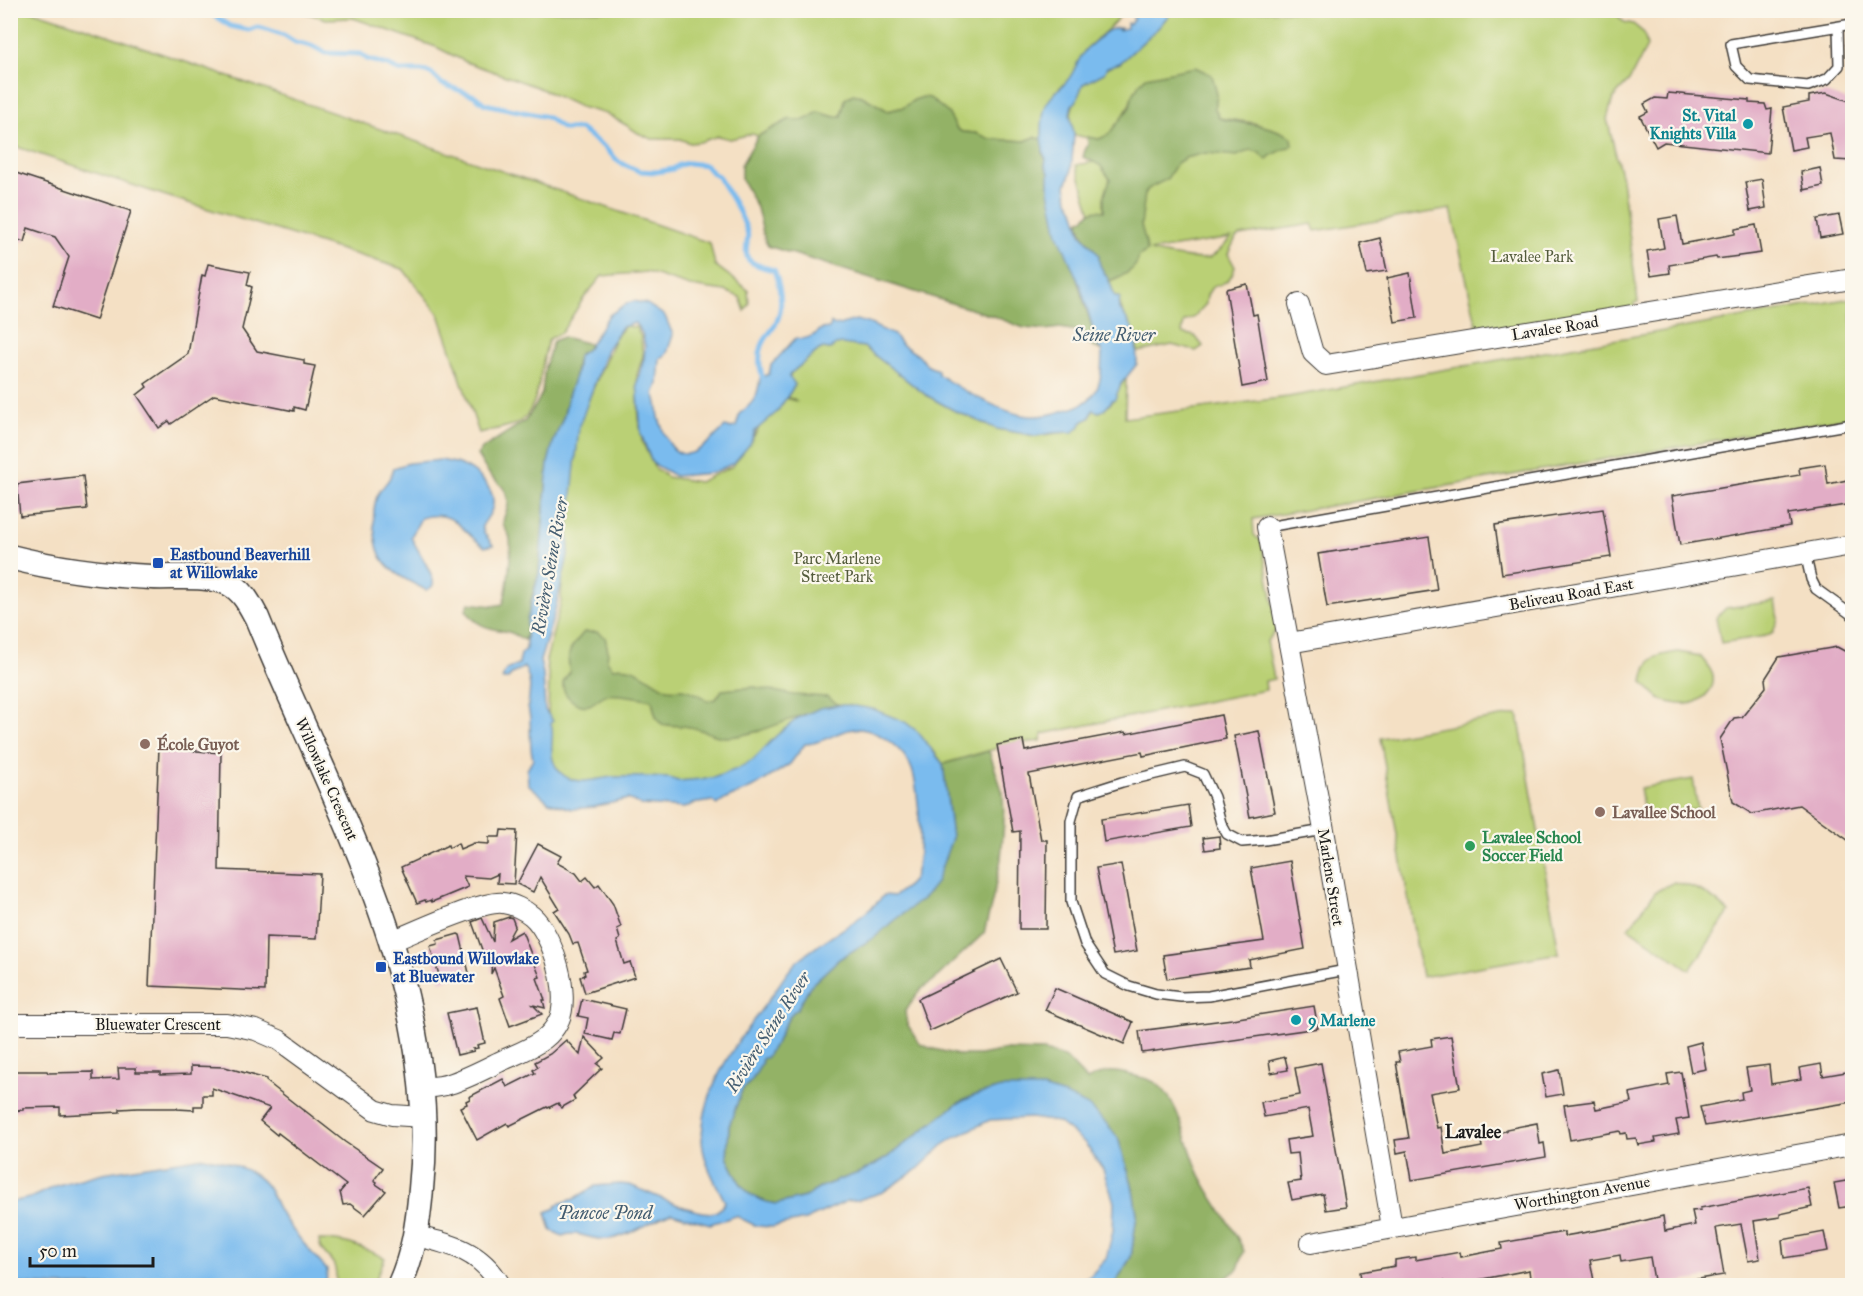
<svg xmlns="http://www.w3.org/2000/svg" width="1863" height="1296" viewBox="0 0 1863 1296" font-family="'IM FELL Great Primer',serif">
<rect width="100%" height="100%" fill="#fbf7ec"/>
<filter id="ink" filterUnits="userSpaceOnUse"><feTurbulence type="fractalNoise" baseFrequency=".0167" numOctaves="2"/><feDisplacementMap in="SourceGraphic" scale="12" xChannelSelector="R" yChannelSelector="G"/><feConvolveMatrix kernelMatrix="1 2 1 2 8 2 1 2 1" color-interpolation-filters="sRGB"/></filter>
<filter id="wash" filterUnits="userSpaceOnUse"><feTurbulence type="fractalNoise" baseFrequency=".008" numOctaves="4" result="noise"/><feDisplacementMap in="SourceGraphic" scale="24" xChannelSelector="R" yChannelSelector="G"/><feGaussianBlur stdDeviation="1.35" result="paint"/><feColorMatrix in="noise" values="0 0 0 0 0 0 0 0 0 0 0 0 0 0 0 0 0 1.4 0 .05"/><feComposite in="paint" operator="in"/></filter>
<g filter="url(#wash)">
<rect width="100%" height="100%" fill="#f4e0c4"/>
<!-- green -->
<g fill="#bad074" stroke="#6b7648" stroke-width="1.5" fill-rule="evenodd">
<path d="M11,10L33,11L93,30L710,243L715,265L748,290L749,304L745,311L740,297L725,291L690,286L647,272L602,276L583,299L562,332L549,339C539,362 542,412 516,424C505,428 491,430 479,433L439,314L403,269L163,195L11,145Z"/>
<path d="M299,11H1125L1108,29L1086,49L1069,80L1058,89L1048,102L1043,125V140L1035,137L1025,141L1009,140L990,139L975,133L962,132L957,129L948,113L914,100L904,107L888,111L862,96L843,106L841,116L835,117L818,112C807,119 803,123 790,119L758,136L752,134L730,139L718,136L700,142L690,143L680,139H652L638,133L626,125L607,114L580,107L537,87L466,62L436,47L353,18L326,19Z"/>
<path d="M1172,11H1613L1624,22L1633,24L1644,33L1647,46L1629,81L1613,98L1607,119L1622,179L1638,302L1634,303L1635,308L1478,332L1451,209L1315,231L1312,224L1239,236L1236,238L1228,254L1235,267C1231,280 1225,284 1212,287L1207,295L1206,304L1193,318L1184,322L1182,333L1195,336L1203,346L1196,351L1172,345L1138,352C1136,328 1122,319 1118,297H1115L1109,281L1122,276L1139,256L1144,252L1105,258L1076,165L1278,131L1254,123L1219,118L1215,109L1217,94L1132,97C1129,109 1113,137 1099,139C1092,140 1081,136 1074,135C1067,112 1073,104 1083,84L1104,73L1107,67L1120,63L1159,27ZM1231,238C1225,245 1217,255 1209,258C1198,261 1162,254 1150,251Z"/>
<path d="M1852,298V417L1253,519L1254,535L1261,541L1278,628L1267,641L1274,679L1265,681L1266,690L1042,734L1041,741L1012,744L943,764L933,750L840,712L733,780L554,783L548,717L549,680L546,660L561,602L564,523L575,431L615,338L625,326L636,327L641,337L643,356L637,375L639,420L642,441L654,467L667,477L699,482L733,466L756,433L777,396L796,401L794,399L787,398L790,392V374L819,350L823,348L830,349L836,344H851L864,347L926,395L955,411L997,429L1036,436L1073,431L1079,427L1083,421L1090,418L1093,410L1099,412C1115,406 1116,389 1126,378L1125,418L1288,397Z"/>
<path d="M1775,601L1778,619L1773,632L1766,636L1721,643L1716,618L1726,608Z"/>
<path d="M1678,652L1700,656C1705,662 1711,668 1713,676C1716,690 1700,703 1687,704C1682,705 1673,703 1668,702C1657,699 1650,690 1643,682C1648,655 1653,657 1678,652Z"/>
<path d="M1518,714L1559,953L1422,977L1380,738Z"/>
<path d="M1693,779L1698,809L1645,818L1640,788Z"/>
<path d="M1674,882C1700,888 1709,894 1729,912L1690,970L1629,928L1655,892Z"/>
<path d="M319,1240C347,1240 360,1247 385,1258L373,1285H336C336,1279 337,1272 334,1265C329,1255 319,1252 319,1240Z"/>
</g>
<!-- forest -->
<g fill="#93b266" stroke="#586741" stroke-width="1.5">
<path d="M1195,67L1212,75L1217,94L1215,109L1219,118C1244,125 1270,123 1292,138L1293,145L1270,156L1267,160L1258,152L1250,150L1237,156L1206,153L1185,158L1177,163L1167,179L1148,189L1145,194L1141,225L1146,243L1147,251L1139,256C1137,271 1122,276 1109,281L1098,263L1099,255C1089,244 1081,235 1079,221C1090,216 1087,208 1104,211V197L1110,179L1100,165L1083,157L1085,150L1088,145L1087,137L1099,139L1108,135L1130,107L1132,97L1139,84L1146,77Z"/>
<path d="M853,94L862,96L888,111L904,107L914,100L923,97L930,98L948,113L957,129L962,132L975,133L990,139L1009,140L1025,141L1035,137L1043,140V154L1046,160L1045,165L1049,173V191L1098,346L1102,351L1086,342L1082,335L1077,331L1060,328L1045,330L1024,328L993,316L768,246L765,241L757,208L741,178V165L758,136L790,119C803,123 807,119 818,112L835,117L841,116L845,99Z"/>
<path d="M563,337L590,344L585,352L580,353L577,360L574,381L568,396L564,415L553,443L548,463L539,573L531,600L525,640C520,638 514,633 508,632C489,628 477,627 466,610L469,603L493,606L503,604C507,593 513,546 509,535C507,530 503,528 503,523C503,513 511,509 507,496C505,486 496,482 490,475C485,469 481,461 477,455L483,448L525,421L536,405L542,393L545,367L553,341Z"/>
<path d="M584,632H597L605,637L608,651L607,661L613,668C637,663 648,681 668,689C673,690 677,689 682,689C692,690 700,695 707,701L716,699L722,690L755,687L793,695L827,697L839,705C800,711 766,735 726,737C714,737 702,729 690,727C663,722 658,734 652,700C644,698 613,693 606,695C600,697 595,703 589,705C576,708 559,693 564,680C565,677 568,675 570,672C565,652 572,646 584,632Z"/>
<path d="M989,751L1003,793L1004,822L1001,859L992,902L984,933L933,981L921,989L905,1011L907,1024L920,1044L930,1048L958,1055H980L1006,1050L1045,1051L1066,1058L1087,1080C1106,1070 1110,1070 1131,1075C1139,1077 1150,1078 1157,1084C1179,1099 1188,1150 1200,1175C1213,1201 1232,1224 1244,1251L1238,1269L1217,1285H1114L1131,1257L1137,1214L1132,1184L1118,1138L1001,1088L973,1096L957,1104L885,1159L861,1172L823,1186L805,1197L777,1204L766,1202L750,1195L740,1183L727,1157L729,1126L742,1090L752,1080L761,1063L760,1062L763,1058H766L773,1045L776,1044L783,1027L792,1013L797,1009L810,986L839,959L875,937L893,921L952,838L943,764Z"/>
</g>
<!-- water -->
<g fill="#7abbee" stroke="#4b6c85" stroke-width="1.5">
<path d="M1140,10L1172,11L1159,27L1120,63L1107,67L1104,73L1083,84L1076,102L1072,105L1070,114L1074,135L1071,172L1066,185L1068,200L1074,209L1081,234L1099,255C1097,266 1106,273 1110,283C1112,288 1113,292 1115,297H1118L1120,298L1119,304L1120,309L1131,325L1136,338L1137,364L1121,384L1115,399L1112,400C1108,406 1106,410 1099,412L1093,410L1090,418L1083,421L1079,427L1073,432L1052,433L1036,436L997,429L955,411L926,395L864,347L842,344L836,345L830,349L823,348L819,350L790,374L789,377L795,384L793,388L777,412L755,431L750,444L734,463L712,473L675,476L652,463L641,434L637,383L644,358L645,346L642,333L635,323L622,327L607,349L579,427L568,533L569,552L553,618L540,661L543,673L545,710L553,721L551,723C555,735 549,747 553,760C556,769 562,776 571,779C584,784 600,778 613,777C632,776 651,777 669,778L678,781L713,778L739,768L753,760L776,736L798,718L820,708L839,705H849L873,709L905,722L918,732L943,764L952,838L936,883L923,899L893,921L875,937L839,959L810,986L797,1009L792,1013L783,1027L776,1044L773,1046L766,1058H763L761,1061L762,1063L752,1080L742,1090L729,1126L727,1157L740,1183L750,1195L766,1202L777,1204L805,1197L823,1186L861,1172L885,1159L957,1104L973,1096L1001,1088H1043L1068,1096L1088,1106L1108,1125L1118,1138L1132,1184L1137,1214L1131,1257L1114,1285H1077L1091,1275L1106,1259L1113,1231L1114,1202L1103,1169L1084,1142L1058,1122L1031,1118L990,1120L954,1138L942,1146L918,1169L883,1192L858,1200L847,1201L805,1220L772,1227L756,1226L736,1216L710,1224L671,1213C651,1221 630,1236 609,1239C594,1242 577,1229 562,1236L551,1230L546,1212L554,1209L558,1204L574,1199L595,1186L620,1184L630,1185C647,1192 699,1217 715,1212C720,1210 722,1207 725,1202C716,1183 702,1161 702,1138C703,1083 741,1036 773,994C781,982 790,966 801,958C828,936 861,922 884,895L894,896C899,892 908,887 912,881C924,862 920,788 911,767C904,751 884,734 866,730C843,724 827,744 805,744L790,764L756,786L726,799L717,805L712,801L692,804L685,808L641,805L628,799L594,807L572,809L549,802L528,784L527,770L533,759C529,745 531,734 530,720C530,715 528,710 528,705C530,691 532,681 524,667L512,674L508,679H502L506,670L519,664L521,654L526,649L527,620L539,573L548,463L553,443L564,415L568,396L576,373L578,356L588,348L609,315L628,303L634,301L647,304L665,316L673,335L667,353L663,358H660L658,384L654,394C659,403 657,412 660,421C662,429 665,436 669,443C686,470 710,441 725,427L729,428L736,427L740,413C754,403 758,396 760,378L769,374L771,365L796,338C804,341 816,335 821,329L830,328L831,323L835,326L856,320L868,323L894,335L901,344L918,355L928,366L938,370V374C957,388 1007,415 1029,416C1041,417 1054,414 1065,410C1075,408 1087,403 1093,395C1103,383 1101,365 1102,351L1098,346L1081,288L1058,234L1049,191V173L1045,165L1046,159C1040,150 1041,116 1046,105C1051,95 1060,89 1067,81C1075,72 1078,58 1086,49C1088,47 1091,45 1093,43C1102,36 1108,27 1120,28L1118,29L1119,30L1127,28V23L1130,24L1134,19L1132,15Z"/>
<path d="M441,460C448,462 455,462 461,465C475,470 495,488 493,504C493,512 486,519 482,526L484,533L493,545L485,547C459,531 457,508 421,518L411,537C415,546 436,577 433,585C431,589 429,589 426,590C409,581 386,572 379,552C377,547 376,540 375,534C373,522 373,508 377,496C383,483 390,484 393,468L409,463Z"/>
<path d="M204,1157C226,1161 257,1169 269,1190C274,1198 276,1207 282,1215C295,1235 311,1252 327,1270L326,1285L59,1286L19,1284L11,1285V1202L30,1198L58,1185L103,1173Z"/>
</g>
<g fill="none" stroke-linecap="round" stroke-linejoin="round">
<!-- stream -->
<path stroke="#7abbee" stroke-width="5" d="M205,10L230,26L249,30L257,27L263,28L284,35L295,42L315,47L325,53L361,54L367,59L387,65L400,71H421L431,73L442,84L475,96L485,104L547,117L563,129H580L604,147L619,162L639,171L656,172L673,169L679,165L688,163L706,165L712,173L718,176C728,194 741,211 747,231C750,239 743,250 748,259C754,266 766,268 774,270C780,286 784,305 777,321C773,330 765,337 762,346C757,359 761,372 764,384"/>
</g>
<g id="blocks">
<!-- building -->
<g fill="#e2adc6">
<path d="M1668,93L1749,100V103L1765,104L1767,110L1772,109L1768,153L1664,142L1656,147L1640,116L1648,112L1644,104L1655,98L1667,99Z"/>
<path d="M1826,93L1852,102V136L1848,137L1852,161L1835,160L1830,133L1805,137L1807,147L1791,150L1783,107L1809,102V96Z"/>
<path d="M1820,168L1823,186L1804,190L1801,172Z"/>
<path d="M10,171L131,211L96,320L53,306L69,257L55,237L28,228L24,242L10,237Z"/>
<path d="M1762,179L1766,208L1750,211L1745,182Z"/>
<path d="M1839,215L1843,234L1820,238L1817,219Z"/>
<path d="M1677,216L1682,244L1735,234V229L1756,225L1761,253L1717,259L1716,257L1669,265L1670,273L1651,276L1647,251L1664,248L1659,219Z"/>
<path d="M1380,238L1387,271L1367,274L1360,243Z"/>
<path d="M208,264L250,272L247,285L252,287L242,329L257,351L304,360V364L315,366L305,410L294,407V411L214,395L171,424L169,421L159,428L137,395L147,387L145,384L188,354L202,275L205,276Z"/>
<path d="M1410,273L1417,318L1395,322L1387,278Z"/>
<path d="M1247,284L1253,315L1257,314L1268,382L1242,387L1226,289Z"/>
<path d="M1825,464L1828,484L1852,479V504L1788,514L1790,526L1680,545L1672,496L1800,475L1799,468Z"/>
<path d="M83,476L87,509L20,516L17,484Z"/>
<path d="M1603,509L1611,557L1502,574L1495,525Z"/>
<path d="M1429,537L1437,590L1327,607L1318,554Z"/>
<path d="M1837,647L1852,655V843L1799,805L1752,814L1733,802L1720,739L1734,718L1742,717L1766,687L1765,679L1779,657Z"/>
<path d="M1221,715L1226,739L1143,756L1142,752L1029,774L1041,840H1047L1046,929H1019L1020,831L1013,832L997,745L1023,740L1025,751L1125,732L1126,734Z"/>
<path d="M1259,731L1275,812L1250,817L1234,736Z"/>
<path d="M159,748L221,753L219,870L320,874L316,939L266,937L265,991L149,986Z"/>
<path d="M1188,805L1191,827L1104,842L1101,819Z"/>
<path d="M501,830L517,831L514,884L497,883L498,874L489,878L463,876L468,887L432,902L431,900L426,902L425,900L417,903L401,867L448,845L449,848L458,843L460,849L474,843L489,844V837H500Z"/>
<path d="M1219,836L1220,848L1205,850L1203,838Z"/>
<path d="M538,844L561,856L557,863L576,873L582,881L587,877L595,887L599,884L613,904L621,927L617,929L620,939L617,941L624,964L630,962L635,977L585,993L580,977L585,975L584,971L587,970L578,943L573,944L569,934L554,911L559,908L540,877L533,892L517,884Z"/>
<path d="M1290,861L1305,949L1249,960L1250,967L1167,979L1163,955L1264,941L1251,868Z"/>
<path d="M1121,864L1137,951L1113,955L1096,868Z"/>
<path d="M509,917L512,918L515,926L508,939L522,931L540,977L537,978L545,1000H543L545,1008L533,1005L542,1014L510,1026L500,998L504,996L494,968L491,974L492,956L485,958L472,922L482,918L493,942L494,922Z"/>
<path d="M458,934L460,935L469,973L441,981L430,946L438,944L437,940Z"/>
<path d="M1001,959L1017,992L930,1031L918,999Z"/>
<path d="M1055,988L1133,1022L1124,1044L1045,1010Z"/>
<path d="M582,999L626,1009L620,1034L614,1033L612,1040L585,1034L588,1018L578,1016Z"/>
<path d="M1314,1006L1318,1028L1142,1053L1139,1031L1232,1019Z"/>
<path d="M477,1007L485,1043L477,1045L478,1048L473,1049L474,1051L457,1055L447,1013Z"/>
<path d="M1451,1036L1460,1088L1430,1093L1437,1128L1441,1127L1445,1154L1482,1147L1480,1136L1506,1131V1129L1537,1123L1540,1144L1544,1143L1546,1157L1412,1180L1407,1151L1397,1153L1395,1140L1409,1138L1396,1062H1400L1398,1052L1432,1046L1431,1039Z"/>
<path d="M584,1037L604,1058L597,1064L602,1068L573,1096L575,1100L561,1108L558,1103L548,1108L547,1107L509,1126L507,1123L477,1140L460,1107L467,1104L466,1101L470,1099L469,1097L503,1079L507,1087L535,1073L533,1070L538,1067L535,1062L550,1054L566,1040L580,1055Z"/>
<path d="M1701,1042L1706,1069L1691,1072L1686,1046Z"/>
<path d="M1285,1057L1288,1070L1271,1073L1269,1061Z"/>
<path d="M1321,1063L1346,1207L1326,1210L1323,1194L1292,1200L1288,1183L1301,1181L1298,1153L1288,1154L1286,1140L1313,1136L1308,1109L1264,1117L1261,1102L1300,1095L1295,1068Z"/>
<path d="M1821,1064L1823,1076L1852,1071V1102L1705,1126L1700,1107L1742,1099L1741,1092L1750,1090L1746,1068L1769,1065L1771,1084L1801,1079L1799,1068Z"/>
<path d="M191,1066L225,1067L266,1079V1081L304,1111V1110L345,1142L383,1168L374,1180L377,1182L376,1184L386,1191L365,1215L350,1204L343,1205L340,1192L346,1185L278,1133L277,1135L260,1121L270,1108L212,1088V1095H203V1106H194V1110L177,1109V1108H137L120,1109V1112L60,1115V1107L23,1108V1110L10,1111V1071H47L48,1073L93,1072V1080L119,1079L118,1068H136V1072H160V1075L191,1074Z"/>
<path d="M1559,1070L1563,1094L1546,1097L1542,1074Z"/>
<path d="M1681,1072L1689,1118L1676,1120L1679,1134L1655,1138L1656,1142L1638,1145L1636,1138L1627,1139L1626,1133L1621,1134L1620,1131L1570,1140L1564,1105L1594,1101L1596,1109L1631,1102L1629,1093L1669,1085L1667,1074Z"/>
<path d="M1852,1180V1206L1839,1208L1834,1183Z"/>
<path d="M1808,1188L1812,1207L1780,1214V1217L1754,1221L1760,1259L1748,1261L1741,1224L1716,1228L1724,1275L1655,1286L1650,1257L1621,1262L1620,1255L1590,1260L1595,1286H1531L1529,1270L1447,1286H1443V1281L1415,1286H1362L1360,1272L1395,1266V1260L1415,1257V1260L1460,1252L1461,1257L1502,1249L1501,1243L1564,1232V1236L1622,1226L1663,1216L1665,1231L1695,1225L1692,1211L1701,1210L1700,1208Z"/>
<path d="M1824,1232L1828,1251L1784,1258L1782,1240Z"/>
</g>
</g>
</g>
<g filter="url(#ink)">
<use href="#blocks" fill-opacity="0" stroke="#3c3935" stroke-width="1.5"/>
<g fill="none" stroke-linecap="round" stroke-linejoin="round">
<!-- service casing -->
<g stroke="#3c3935" stroke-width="12">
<g id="service">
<path d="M1838,27L1839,66L1827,79L1808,86L1750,80L1736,66L1731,44L1852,24"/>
<path d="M1267,527L1852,424"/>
<path d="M1805,553L1811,579L1816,589L1852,615"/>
<path d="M1324,830L1265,840L1242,842L1227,834L1221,823L1214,797L1203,774L1185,767L1122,782L1078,796L1071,821V902L1085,944L1105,974L1129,986L1156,994L1181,997L1209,996L1346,970"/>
</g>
</g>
<!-- minor casing -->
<g stroke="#3c3935" stroke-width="22">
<g id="minor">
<path d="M1299,304L1313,353L1326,365L1852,279"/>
<path d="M1267,527L1324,830L1392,1227"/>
<path d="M1289,643L1852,545"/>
<path d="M392,941C415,932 482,900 503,903C513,904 525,910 532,916C553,934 572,997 558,1022C555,1028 549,1035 544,1039C531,1049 514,1055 499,1062C483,1070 466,1079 449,1084C440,1087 431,1087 422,1088"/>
<path d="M10,1024H227L256,1030L279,1040L375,1110L392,1115L424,1117"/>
<path d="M416,1236C452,1244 481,1251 501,1286"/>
<path d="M1311,1243L1852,1145"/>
</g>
</g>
<!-- tertiary casing -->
<g stroke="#3c3935" stroke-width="27">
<path id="tertiary" d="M10,557C57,569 104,575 151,577C174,578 208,574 228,583C243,590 250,605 257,618C331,801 443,983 421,1189C418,1223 414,1253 399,1286"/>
</g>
<!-- service -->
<use href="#service" stroke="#fff" stroke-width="9"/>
<!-- minor -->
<use href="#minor" stroke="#fff" stroke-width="20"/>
<!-- tertiary -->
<use href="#tertiary" stroke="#fff" stroke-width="24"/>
</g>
</g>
<!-- markers -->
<g fill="#0f9aa8" stroke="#fbf7ec" stroke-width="2">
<circle cx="1748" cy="124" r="6"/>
<circle cx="1296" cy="1020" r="6"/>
</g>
<g fill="#1a4fb4" stroke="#fbf7ec" stroke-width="2">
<rect x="152" y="557" width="12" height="12" rx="3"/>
<rect x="375" y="961" width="12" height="12" rx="3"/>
</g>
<g fill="#8d6e63" stroke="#fbf7ec" stroke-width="2">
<circle cx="145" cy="744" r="6"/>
<circle cx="1600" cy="812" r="6"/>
</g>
<circle fill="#2e9e5b" stroke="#fbf7ec" stroke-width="2" cx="1470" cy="846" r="6"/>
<g text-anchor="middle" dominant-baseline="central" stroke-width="4.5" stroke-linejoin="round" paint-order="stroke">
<!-- culture labels -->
<g font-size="16" font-weight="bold" fill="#0d838f" stroke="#fbf7ec" text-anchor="end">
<text x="1736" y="115">St. Vital<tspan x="1736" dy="18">Knights Villa</tspan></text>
<text x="1308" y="1020" text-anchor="start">9 Marlene</text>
</g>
<!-- park labels -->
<g font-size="16" fill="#535b3b" stroke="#fbf7ec">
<text x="1532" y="256">Lavalee Park</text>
<text x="837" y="558">Parc Marlene<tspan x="837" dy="18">Street Park</tspan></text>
</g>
<!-- street labels -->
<g font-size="16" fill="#1c1c1c" stroke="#fbf7ec">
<text transform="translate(1555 328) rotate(-9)">Lavalee Road</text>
<text transform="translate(1571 594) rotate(-10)">Beliveau Road East</text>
<text transform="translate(327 779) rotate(66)">Willowlake Crescent</text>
<text transform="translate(1331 877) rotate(81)">Marlene Street</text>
<text x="158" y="1024">Bluewater Crescent</text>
<text transform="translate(1582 1193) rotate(-10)">Worthington Avenue</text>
</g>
<!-- transit labels -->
<g font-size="16" font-weight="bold" fill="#164399" stroke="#fbf7ec" text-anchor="start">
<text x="170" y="554">Eastbound Beaverhill<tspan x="170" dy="18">at Willowlake</tspan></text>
<text x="393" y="958">Eastbound Willowlake<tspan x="393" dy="18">at Bluewater</tspan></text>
</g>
<!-- education labels -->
<g font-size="16" font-weight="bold" fill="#785e54" stroke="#fbf7ec" text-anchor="start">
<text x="157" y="744">École Guyot</text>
<text x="1612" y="812">Lavallee School</text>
</g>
<!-- leisure labels -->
<g font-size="16" font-weight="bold" fill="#27864d" stroke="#fbf7ec" text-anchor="start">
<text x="1482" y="837">Lavalee School<tspan x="1482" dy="18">Soccer Field</tspan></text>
</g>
<!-- water labels -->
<g font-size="18" font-style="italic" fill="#425c70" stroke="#fbf7ec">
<text x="1114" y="335">Seine River</text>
<text transform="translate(550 566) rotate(-80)">Rivière Seine River</text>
<text transform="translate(768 1032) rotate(-57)">Rivière Seine River</text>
<text x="605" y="1213">Pancoe Pond</text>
</g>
<!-- neighbourhood labels -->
<g font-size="18" font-weight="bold" fill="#1c1c1c" stroke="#fbf7ec">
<text x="1473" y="1132">Lavalee</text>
</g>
</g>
<!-- margin -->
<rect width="1863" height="1296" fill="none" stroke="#fbf7ec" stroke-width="36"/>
<!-- scale -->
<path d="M30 1257v9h123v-9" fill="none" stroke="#1c1c1c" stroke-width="3"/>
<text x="39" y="1257" font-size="18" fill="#1c1c1c" stroke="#fbf7ec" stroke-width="4.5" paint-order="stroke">50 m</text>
</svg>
